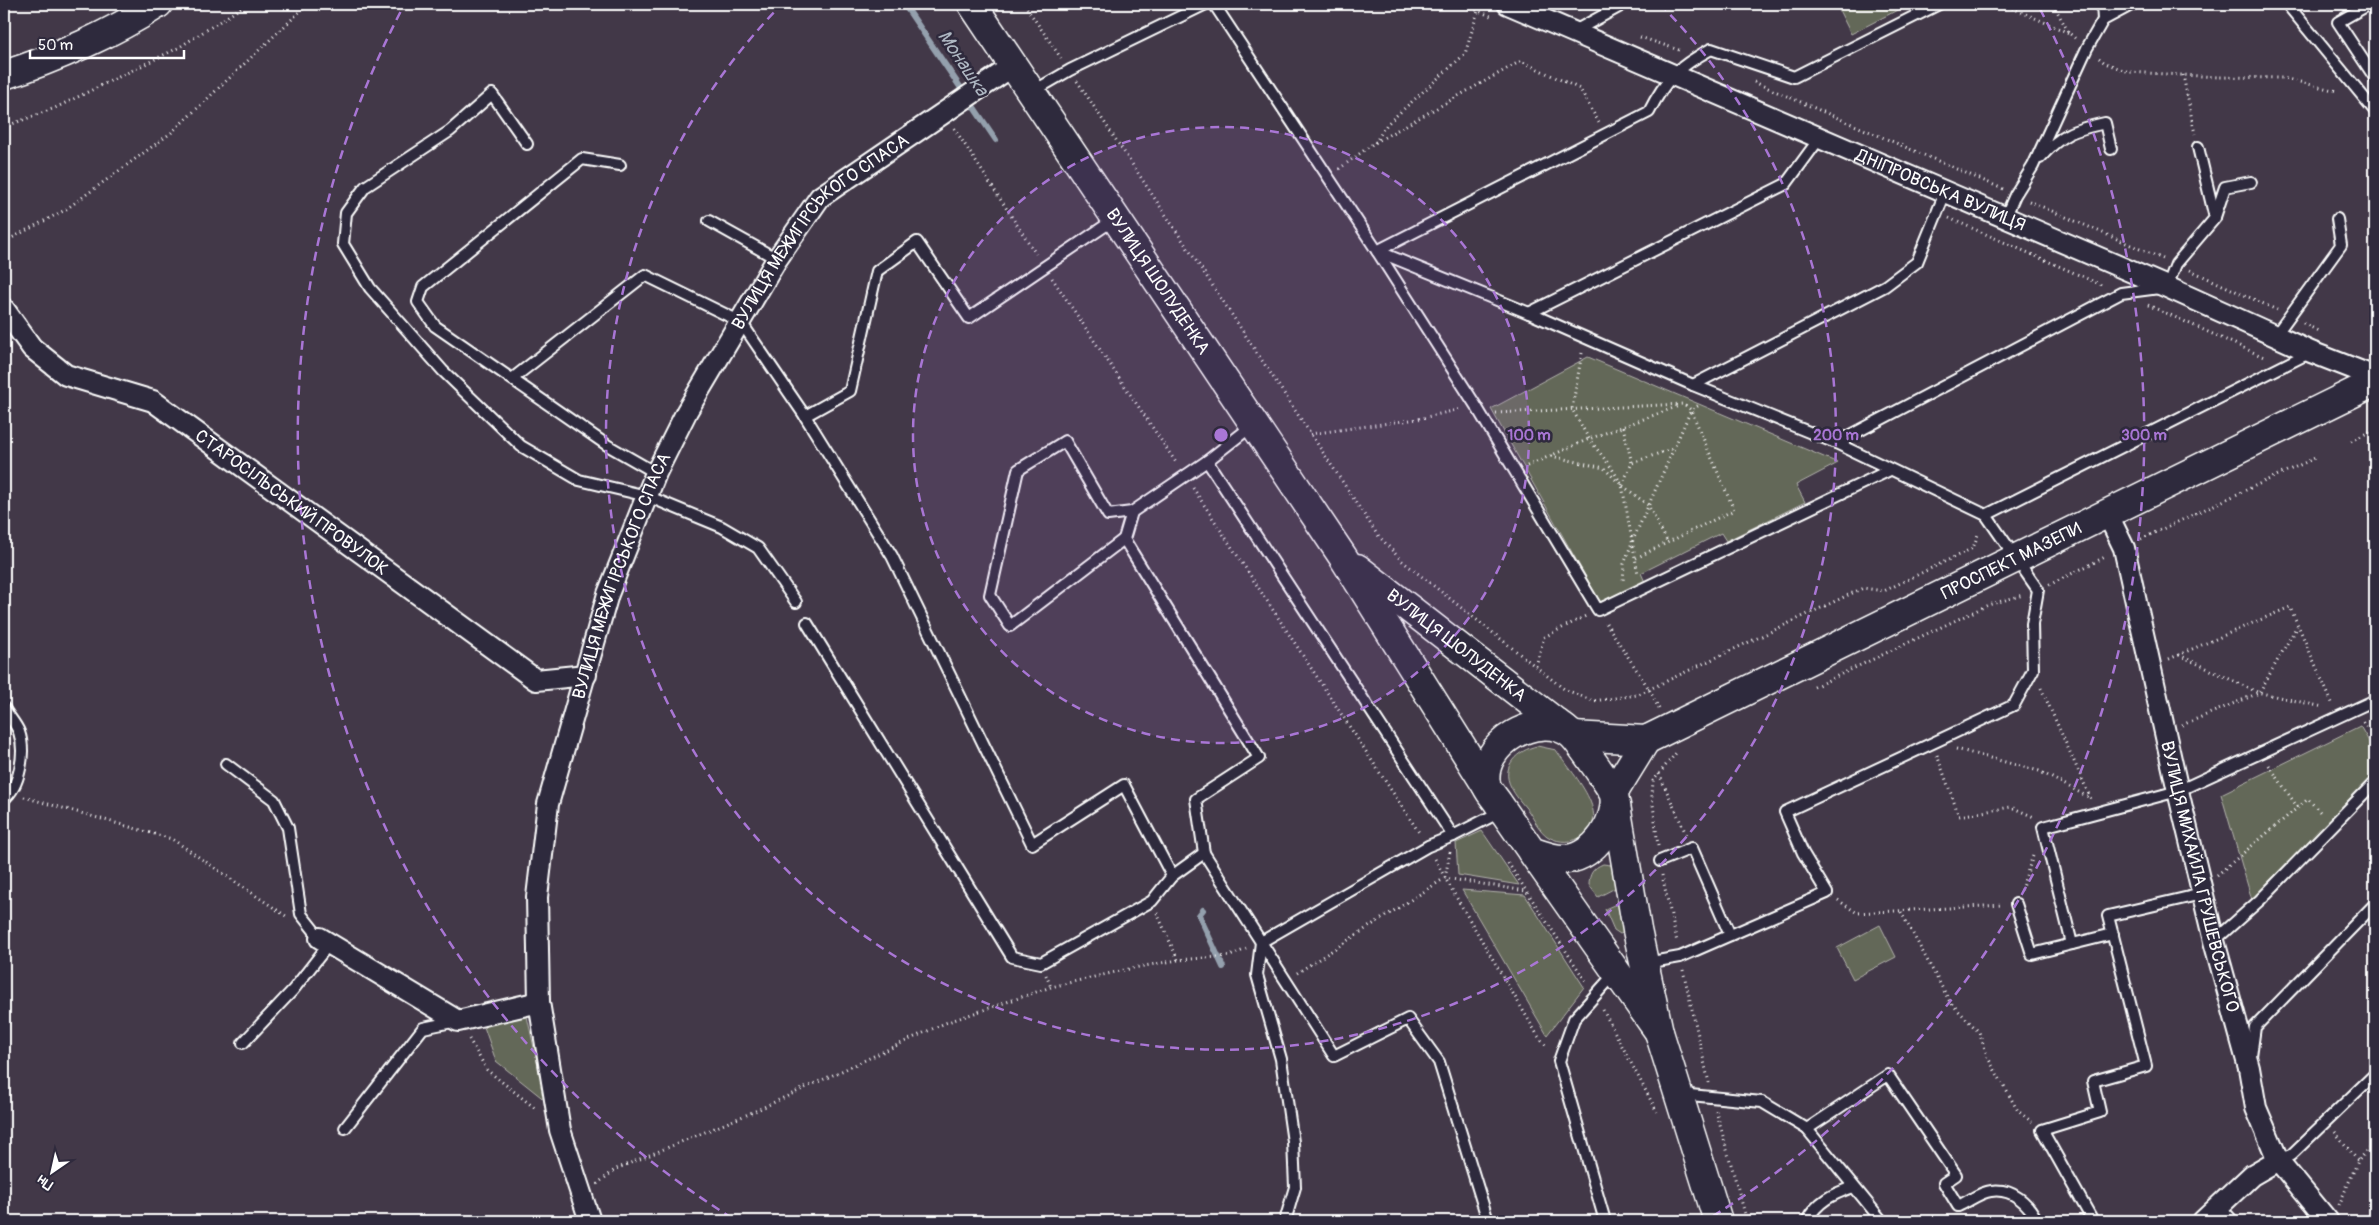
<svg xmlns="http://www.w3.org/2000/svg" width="2379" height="1225" viewBox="0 0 2379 1225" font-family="Pangolin,sans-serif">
<rect width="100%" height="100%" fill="#423848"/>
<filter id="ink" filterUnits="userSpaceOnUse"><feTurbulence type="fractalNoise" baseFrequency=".02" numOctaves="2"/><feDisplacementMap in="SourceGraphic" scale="10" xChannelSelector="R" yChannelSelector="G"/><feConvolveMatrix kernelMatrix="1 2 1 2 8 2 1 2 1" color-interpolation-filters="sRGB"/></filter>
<g filter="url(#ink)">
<!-- green -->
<g fill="#646759" stroke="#b2b3ac">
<path d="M1836,4H1909L1851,34Z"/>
<path d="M1588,357L1838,463L1796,485L1805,502L1726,541L1721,533L1641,573L1645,582L1600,602L1491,409Z"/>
<path d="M2360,726L2375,752V775L2252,900L2221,794Z"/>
<path d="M1537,746L1556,750C1570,771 1619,821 1577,839C1567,843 1556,842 1547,836C1540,831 1534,820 1529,812C1523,804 1515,796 1511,787C1500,766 1518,750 1537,746Z"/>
<path d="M1482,831L1519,885L1458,875L1456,843Z"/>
<path d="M1603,864L1611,865L1617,872L1619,886L1598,897L1589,885C1589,874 1593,868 1603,864Z"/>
<path d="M1462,890L1525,895L1584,987L1547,1035Z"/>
<path d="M1623,901L1625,932L1620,934L1614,930L1605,909Z"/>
<path d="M1880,925L1896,957L1853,979L1837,948Z"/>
<path d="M526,1012L546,1101L496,1061L483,1024Z"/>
</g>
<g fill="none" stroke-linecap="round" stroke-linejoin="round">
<!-- stream -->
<g stroke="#94a0ad" stroke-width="6">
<path d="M904,4L996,140"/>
<path d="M1203,910L1199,915L1223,967"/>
</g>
<!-- lane casing -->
<g stroke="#fff" stroke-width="14">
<g id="lane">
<path d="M1214,4L1377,251L1476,406L1598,610L1890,470"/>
<path d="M2287,4L2375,111"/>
<path d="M2370,4L2338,22L2375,78"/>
<path d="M2103,20L2133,4"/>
<path d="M1573,32L1624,4"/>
<path d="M1032,92L1070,70L1206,4"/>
<path d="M527,144L492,94L450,131L365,187L346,213L343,244L370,288L443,371L521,446L579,480L647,496L722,527L758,548L796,602"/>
<path d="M2040,158C2062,133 2073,130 2105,123L2111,149"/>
<path d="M620,165L582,159L423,287L418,302L435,326L607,445L656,473"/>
<path d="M2215,217L2225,187L2251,182"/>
<path d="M2005,218L2015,195L2033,166L2087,48L2103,20L2102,4"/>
<path d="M709,221L777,259"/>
<path d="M1529,313L1786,184L1819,139"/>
<path d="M2275,336L2341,245L2337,219"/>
<path d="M512,379L645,275L741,322L805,416L892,556L1032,844L1124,785L1172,876L1152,901L1041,963L1012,957L807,623"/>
<path d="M1693,385L1885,286L1917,262L1945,193"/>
<path d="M805,416L850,391L877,271L917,242L969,318L1115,219"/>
<path d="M1836,443L2121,293L2167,287L2176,264L2215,218L2198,147"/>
<path d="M1207,461L1453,836"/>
<path d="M1132,512L1124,539L1259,758L1196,799L1204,853"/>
<path d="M1986,515L2311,352"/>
<path d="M1124,539L1010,626L990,595L1018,470L1065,441L1108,515L1132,512L1207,461L1253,425"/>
<path d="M4,708C8,716 16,724 19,732C26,752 20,786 4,799"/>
<path d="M226,764L274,800L288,828L301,914L320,938"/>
<path d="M1660,861L1692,848L1730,935"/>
<path d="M1172,876L1204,853L1261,942L1428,846L1453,836L1502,811"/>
<path d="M2016,904L2032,954L2113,934"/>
<path d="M2214,941L2260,900L2375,782"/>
<path d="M1261,942L1334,1056L1408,1019L1439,1062L1488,1221"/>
<path d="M1261,942L1257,975L1281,1059L1293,1142L1295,1187L1285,1221"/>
<path d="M2072,944L2043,827L2178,791L2375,700"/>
<path d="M1646,963L1680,957L1827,893L1803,853L1785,812L2014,705L2033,670L2032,624L2038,590L1986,515L1836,443L1693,385L1529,313L1377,251L1649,112C1666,78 1678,67 1711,49L1794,77L1939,4"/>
<path d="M243,1043L293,990L329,944"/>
<path d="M2251,1056L2255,1027L2375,904"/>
<path d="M1680,1094L1762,1102L1807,1129"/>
<path d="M345,1128L423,1028L457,1021"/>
<path d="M2278,1160L2291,1155L2375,1074"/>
<path d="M2220,1207L2233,1221"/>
<path d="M1605,1221L1559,1061L1574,1019L1616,972"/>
<path d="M1807,1221C1817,1201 1833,1194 1853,1187"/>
<path d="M1882,1221L1807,1129L1888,1075L1956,1175L1944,1183L1958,1206C1968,1202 1980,1192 1991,1191C2012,1188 2029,1203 2037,1221"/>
<path d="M2093,1221L2042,1130L2100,1112L2093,1081L2146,1066L2108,916L2202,894"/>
</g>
</g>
<!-- street casing -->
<g stroke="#fff" stroke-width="24">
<g id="street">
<path id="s1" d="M1508,4L2167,287L2311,352L2375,377"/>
<path id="s2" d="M4,309L32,348L66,375L153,401L536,680L586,675"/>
<path id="s3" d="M2108,515L2124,548L2178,791L2214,941L2249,1068L2256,1108L2278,1160L2328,1221"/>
<path d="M320,938L458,1021L539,1002"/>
<path id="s4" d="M590,1221L560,1130L539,1002L537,897L548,804L608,594L656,473L687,411L777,259L820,197L1014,65"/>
<path d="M2203,1221L2252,1175L2278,1160"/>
</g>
</g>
<!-- secondary casing -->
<g stroke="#fff" stroke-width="31">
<g id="secondary">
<path id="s5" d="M972,4L1343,557L1486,785"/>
<path id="s6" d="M1357,568L1566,730"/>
<path id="s7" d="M1573,736L1646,740L2375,382"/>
<path d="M1614,792L1646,740"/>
<path d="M1616,805L1637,930L1659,1032L1718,1221"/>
<path d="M1531,851C1542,855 1555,860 1567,859C1594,857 1619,820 1614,795C1613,789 1576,738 1571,734C1538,709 1479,744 1486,784C1487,790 1495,798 1498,803C1551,880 1605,956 1659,1032"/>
</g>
</g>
<!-- primary casing -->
<g stroke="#fff" stroke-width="31">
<path id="primary" d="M4,75C55,59 113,33 158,4"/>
</g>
<!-- path -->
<g stroke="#fff" stroke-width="3" stroke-dasharray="1 4" stroke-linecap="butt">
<path d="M1024,4L1061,58"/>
<path d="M1462,4L1493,17"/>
<path d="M1578,4L1580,11"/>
<path d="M2003,4L2069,33"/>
<path d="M2053,4L2069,33L2077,40"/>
<path d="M1640,37L1679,50"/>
<path d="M2099,58L2105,63L2129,72L2218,77L2283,78L2337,91"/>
<path d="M2183,75L2195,134"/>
<path d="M1077,81L1377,534L1401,560L1564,689L1593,701L1637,695L1863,588L1884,591L1973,548L1979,532"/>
<path d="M1754,82L2003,189"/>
<path d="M4,127L55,108L178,48L247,4"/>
<path d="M954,128L1036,254"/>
<path d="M1375,143L1387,124L1465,54L1478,11"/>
<path d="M1339,169L1374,143L1521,61L1580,89L1599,123"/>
<path d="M2029,201L2163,259"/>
<path d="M1949,218L2104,286"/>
<path d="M4,242L65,210L171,133L308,4"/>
<path d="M2190,270L2277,310"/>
<path d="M1052,278L1177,464"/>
<path d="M2148,305L2266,358"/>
<path d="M2303,323L2320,332"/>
<path d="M1582,353L1572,409L1589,439L1611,467L1622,485L1638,574"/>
<path d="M1496,413L1684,404L1691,410L1633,540L1624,564L1623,583"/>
<path d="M1623,427L1632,463"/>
<path d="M1310,434L1418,419L1461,409"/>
<path d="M2351,441L2375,429"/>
<path d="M1551,456L1604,468L1618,482"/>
<path d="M1527,466L1589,439L1679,406"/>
<path d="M1622,485L1632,463L1674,448"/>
<path d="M1623,486L1648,505L1668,543"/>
<path d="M1193,488L1420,834"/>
<path d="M2141,539L2317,457"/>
<path d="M1636,558L1734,510L1691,410L1701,404"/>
<path d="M2049,585L2107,556"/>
<path d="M1606,623L1649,689L1659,709"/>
<path d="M2179,655L2257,692L2323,707"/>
<path d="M2169,659L2290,607L2333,705"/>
<path d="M1536,666L1544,637L1586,616"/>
<path d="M1814,687L1988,605L2023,595"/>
<path d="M2041,688L2091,799"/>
<path d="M2363,722L2375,740"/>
<path d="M2182,725L2259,693L2297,626"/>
<path d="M1956,749L2039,771L2090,798"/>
<path d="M1937,755L1959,816L2011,807L2034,817"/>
<path d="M2269,765L2298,808"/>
<path d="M1659,774L1686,834"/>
<path d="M24,797L172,839L286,916"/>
<path d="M1658,846L1652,796L1653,781L1676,753"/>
<path d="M1450,852L1445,878L1538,1036L1547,1047"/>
<path d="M1435,859L1445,878"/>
<path d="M1508,863L1587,983"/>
<path d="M1662,875L1677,942"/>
<path d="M2217,875L2308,799L2322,814"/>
<path d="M2021,890L2034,853"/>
<path d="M1838,900L1857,913L2002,905"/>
<path d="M1901,912L1950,1002L1979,1032L1988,1058L2018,1111L2032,1122"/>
<path d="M1157,913L1178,960"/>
<path d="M1683,970L1709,1083"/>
<path d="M1297,973L1445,878L1526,891"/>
<path d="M1046,975L1051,987"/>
<path d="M1603,1010L1657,1112"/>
<path d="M469,1039L487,1070L536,1109"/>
<path d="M1716,1111L1747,1221"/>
<path d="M2335,1132L2358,1161"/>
<path d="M597,1184L616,1169L753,1112L945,1023L1051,987L1133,968L1178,960L1230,956L1246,949"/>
<path d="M2339,1205L2358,1161L2375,1142"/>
</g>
<!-- lane -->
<use href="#lane" stroke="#2f2a3d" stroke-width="10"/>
<!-- street -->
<use href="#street" stroke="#2f2a3d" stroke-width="20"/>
<!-- secondary -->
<use href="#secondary" stroke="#2f2a3d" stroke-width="28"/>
<!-- primary -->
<use href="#primary" stroke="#2f2a3d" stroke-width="28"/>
</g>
</g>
<!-- distance rings -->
<circle cx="1221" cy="435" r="308" fill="#a976d5" fill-opacity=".12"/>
<g fill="none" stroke="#a976d5" stroke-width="2.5" stroke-dasharray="9 6">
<circle cx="1221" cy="435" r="308"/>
<path d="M1660 4A615 615 0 1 1 782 4"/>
<path d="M732 1218A923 923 0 0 1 402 9M2040 9A923 923 0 0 1 1710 1218"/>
</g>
<g text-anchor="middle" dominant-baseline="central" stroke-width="5" stroke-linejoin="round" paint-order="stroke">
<!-- street labels -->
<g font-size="18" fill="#fff" stroke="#2f2a3d">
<text stroke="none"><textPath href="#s1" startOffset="471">ДНІПРОВСЬКА ВУЛИЦЯ</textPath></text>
<text stroke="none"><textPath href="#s4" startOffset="1069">ВУЛИЦЯ МЕЖИГІРСЬКОГО СПАСА</textPath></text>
<text stroke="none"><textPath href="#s5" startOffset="334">ВУЛИЦЯ ШОЛУДЕНКА</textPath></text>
<text stroke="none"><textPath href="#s2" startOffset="354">СТАРОСІЛЬСЬКИЙ ПРОВУЛОК</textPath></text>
<text stroke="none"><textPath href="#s7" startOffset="480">ПРОСПЕКТ МАЗЕПИ</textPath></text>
<text stroke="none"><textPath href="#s4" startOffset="664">ВУЛИЦЯ МЕЖИГІРСЬКОГО СПАСА</textPath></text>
<text stroke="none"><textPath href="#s6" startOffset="126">ВУЛИЦЯ ШОЛУДЕНКА</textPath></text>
<text stroke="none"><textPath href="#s3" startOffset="374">ВУЛИЦЯ МИХАЙЛА ГРУШЕВСЬКОГО</textPath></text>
</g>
<!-- water labels -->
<g font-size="19" font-style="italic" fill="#aeb7c2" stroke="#2f2a3d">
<text transform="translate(963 63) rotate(56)">Монашка</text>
</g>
</g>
<circle cx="1221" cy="435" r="8" fill="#a976d5" stroke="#2f2a3d" stroke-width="2.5"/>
<g font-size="15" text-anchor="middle" font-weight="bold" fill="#a976d5" stroke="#2f2a3d" stroke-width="5" stroke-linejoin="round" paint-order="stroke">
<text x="1529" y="440">100 m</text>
<text x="1836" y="440">200 m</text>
<text x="2144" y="440">300 m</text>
</g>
<!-- margin -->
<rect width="2379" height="1225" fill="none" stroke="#2f2a3d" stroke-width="20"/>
<rect x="10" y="10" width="2359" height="1205" fill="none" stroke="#fff" stroke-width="2" filter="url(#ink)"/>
<!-- north arrow -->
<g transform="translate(52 1172) rotate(214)" stroke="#2f2a3d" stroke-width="4" paint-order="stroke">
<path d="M0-4L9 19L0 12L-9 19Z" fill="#ffffff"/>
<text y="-8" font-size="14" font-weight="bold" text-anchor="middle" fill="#ffffff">Пн</text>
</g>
<!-- scale -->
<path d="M30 50v8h154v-8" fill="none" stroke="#ffffff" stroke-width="2.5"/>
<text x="38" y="50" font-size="15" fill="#ffffff" stroke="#2f2a3d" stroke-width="4" paint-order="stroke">50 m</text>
</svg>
